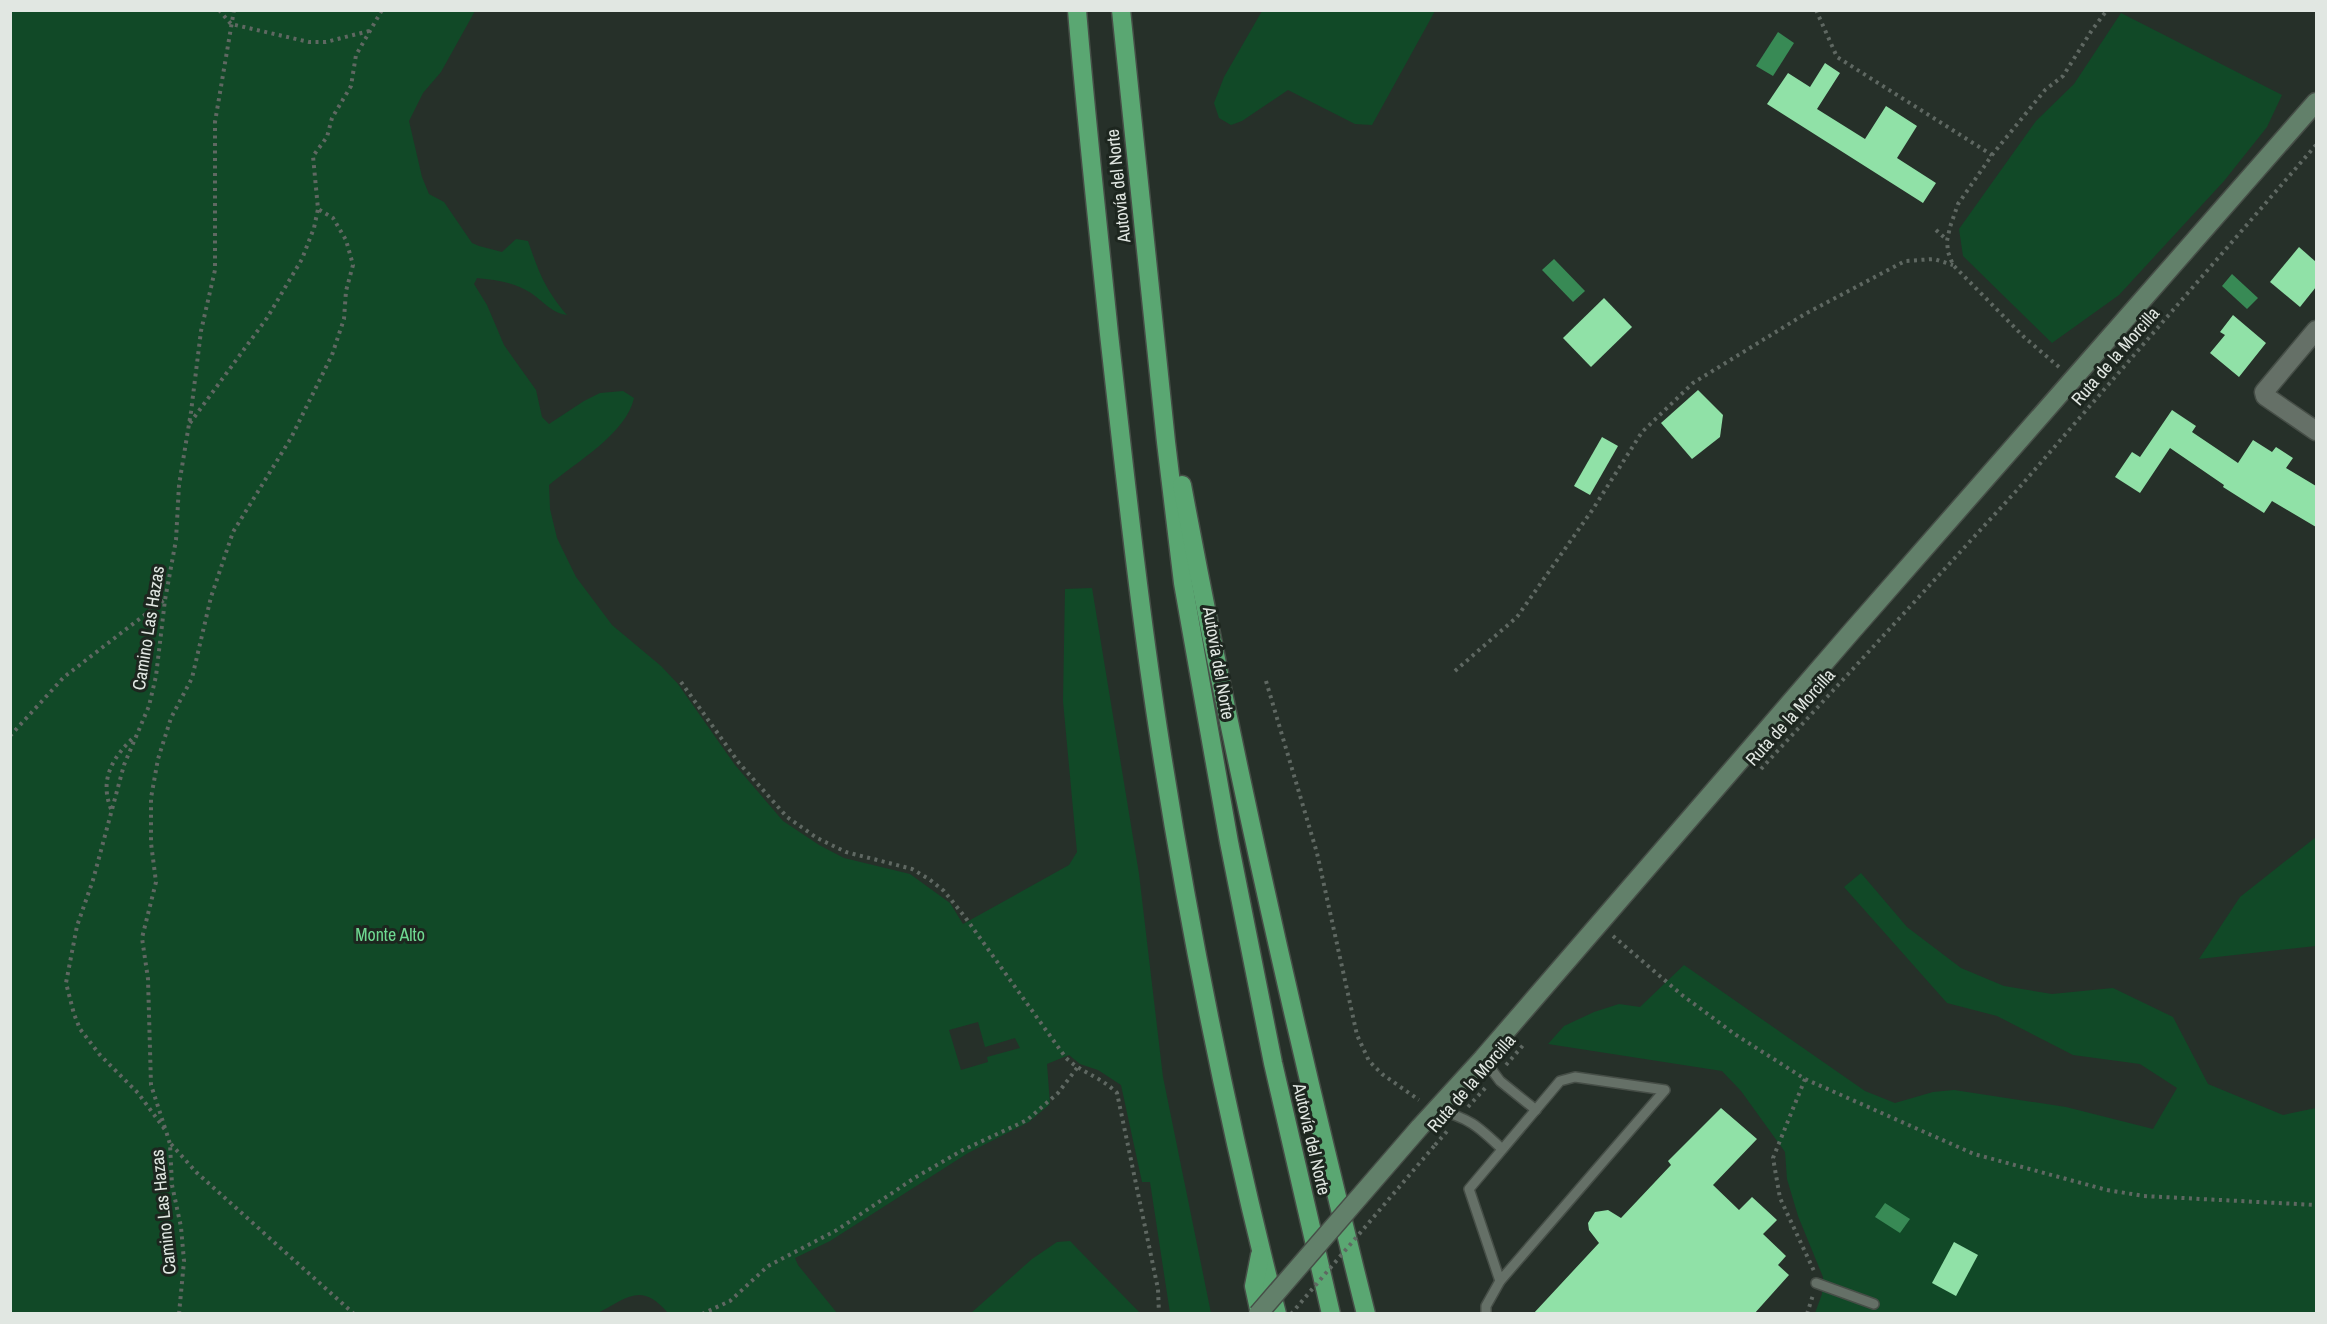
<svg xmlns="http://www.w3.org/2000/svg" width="2327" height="1324" viewBox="0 0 2327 1324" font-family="'Archivo Narrow',sans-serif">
<rect width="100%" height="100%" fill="#263029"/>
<!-- green -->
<g fill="#114927" fill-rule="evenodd">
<path d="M10,11H475L441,72L423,93L409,121L422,177L429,194L444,202L472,243L479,246L502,252L516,239L528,241C539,273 545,289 567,315C553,314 543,301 531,293C514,282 496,280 477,278L474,284L487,305L504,345L536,390L542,417L549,424L584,401L600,393L623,391L634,398C626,434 576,462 549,485L550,509L557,538L576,577L612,625L661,666L678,684L735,765L783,821L819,845L844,858L910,874L950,903L963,924L1069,865L1077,852L1063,701L1065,589L1092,588L1139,874L1163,1077L1211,1313H1170L1150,1182H1142L1121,1085L1098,1070L1080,1064L1069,1055L1047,1064L1050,1104L1029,1122L968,1153L830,1241L795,1258L798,1265L837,1313H668C641,1281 627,1298 596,1314L11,1313ZM978,1022L985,1047L1015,1038L1020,1048L987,1057L988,1062L961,1070L949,1030Z"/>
<path d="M1262,11V10L1435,11L1372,125L1355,124L1288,90L1242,121L1231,125L1219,118L1214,103L1224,77Z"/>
<path d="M2121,13L2282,95L2267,127L2224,181L2119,295L2052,343L1963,256L1959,229L2036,121L2074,84Z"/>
<path d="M2316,837V946L2199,959L2240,897Z"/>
<path d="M1861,873L1907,927L1961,968L2004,986L2052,994L2113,988L2173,1017L2208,1084L2283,1115L2316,1108V1313H1815L1822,1294L1823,1277L1798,1216L1787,1179L1785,1152L1741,1091L1722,1071L1548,1044L1564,1026L1594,1012L1619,1004L1640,1007L1684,965L1865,1091L1895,1103L1933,1092L1954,1090L2066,1107L2153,1129L2177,1088L2140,1064L2073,1055L1997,1016L1947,1003L1844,887Z"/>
<path d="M1070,1241L1140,1313H971L1032,1259L1057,1242Z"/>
</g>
<!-- water -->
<g fill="#388a55">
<path d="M1778,32L1794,43L1773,76L1756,66Z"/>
<path d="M1554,259L1585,291L1573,302L1542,270Z"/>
<path d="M2232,274L2258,298L2247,309L2222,286Z"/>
<path d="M1885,1203L1910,1219L1900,1233L1875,1217Z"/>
</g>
<!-- building -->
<g fill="#90e1a7">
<path d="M1825,63L1840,73L1817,109L1865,139L1886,106L1917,126L1897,158L1936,183L1923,203L1767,104L1788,73L1810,87Z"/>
<path d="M2299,247L2316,262V287L2300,307L2270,282Z"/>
<path d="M1604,298L1632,327L1591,367L1563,338Z"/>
<path d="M2233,315L2266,343L2239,377L2210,353L2225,335L2220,332Z"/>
<path d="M1698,390L1723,415L1720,437L1692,459L1661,423Z"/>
<path d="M2172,410L2196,426L2192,432L2238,463L2253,440L2272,452L2276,447L2293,458L2286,468L2316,486V527L2272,501L2264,513L2223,487L2224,485L2170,448L2140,493L2115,477L2132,452L2140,457Z"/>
<path d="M1602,437L1618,446L1590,495L1574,486Z"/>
<path d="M1721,1108L1757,1139L1713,1185L1739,1210L1752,1197L1777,1220L1763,1234L1786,1256L1778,1265L1789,1275L1754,1314H1533L1599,1243L1589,1230L1588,1223L1595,1212L1608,1210L1621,1218L1671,1165L1668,1161Z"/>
<path d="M1954,1242L1978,1255L1956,1296L1932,1283Z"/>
</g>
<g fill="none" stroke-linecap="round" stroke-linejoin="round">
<!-- lane casing -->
<g stroke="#464e47" stroke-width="12">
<g id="lane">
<path d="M1483,1058L1500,1081L1536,1110"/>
<path d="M1575,1077L1665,1090L1500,1281L1469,1189L1560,1081Z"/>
<path d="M1435,1109C1469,1118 1477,1125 1502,1149"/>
<path d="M1816,1283L1874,1304"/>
<path d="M1486,1314V1306L1500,1281"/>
</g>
</g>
<!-- street casing -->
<g stroke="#464e47" stroke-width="21">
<path id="street" d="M2316,330L2264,392L2265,396L2316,431"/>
</g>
<!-- secondary casing -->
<g stroke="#464e47" stroke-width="21">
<path id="secondary" d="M1419,1128L1483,1058L1852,631L2316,102"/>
</g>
<!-- highway casing -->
<g stroke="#464e47" stroke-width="21">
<g id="highway">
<path d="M1077,10C1086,119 1098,226 1109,334C1124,466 1138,598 1158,729C1188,924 1228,1123 1277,1314"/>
<path d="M1121,10L1166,442L1183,583L1229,842L1273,1063L1331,1314"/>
<path d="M1182,485C1234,763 1297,1039 1366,1314"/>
<path d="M1260,1255L1254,1286L1260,1314"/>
</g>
</g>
<!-- path -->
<g stroke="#5f6862" stroke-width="4" stroke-dasharray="3 4.5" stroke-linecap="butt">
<path d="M219,10L231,24L309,42H326L369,31"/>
<path d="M1816,10L1837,57L1992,155"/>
<path d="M1936,230L1947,240"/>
<path d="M2059,367L2024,337L1953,265L1948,252L1947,241L1950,227L1958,204L1992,155L2045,90L2063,76L2092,30L2107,10"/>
<path d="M190,423L267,318L302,259L314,228L318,209L313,156L327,137L332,118L351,86L356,55L382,10"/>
<path d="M1455,671L1517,617L1593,509L1642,432L1693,383L1805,314L1905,261L1934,259L1953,265"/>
<path d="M1266,681L1317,853L1357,1035L1369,1061L1382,1074L1419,1100"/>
<path d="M681,682L739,763L787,817L817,838L846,852L912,869L929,879L944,891L965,917L1066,1058C1082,1073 1101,1077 1117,1093L1158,1289L1159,1314"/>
<path d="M10,736L64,677L164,600"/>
<path d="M1761,769L2018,489L2316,145"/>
<path d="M111,809C99,779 113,757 134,737"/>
<path d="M1613,936L1682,995L1736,1035L1805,1079L1974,1154L2107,1190L2144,1196L2316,1205"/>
<path d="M1506,1065L1525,1043"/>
<path d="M1805,1079L1773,1158L1780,1198L1814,1271"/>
<path d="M1468,1107L1487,1086"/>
<path d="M165,1128L151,1085L148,979L142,938L156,882L151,843V798L158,759L171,718L192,678L211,597L233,532L291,438L332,355L344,319L346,291L353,265L346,240L333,218L318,209"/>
<path d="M171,1144L196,1172L354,1314"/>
<path d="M1435,1145L1449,1129"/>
<path d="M179,1314L184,1261L181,1227L172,1185L170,1144L166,1131L138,1093L100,1055L80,1029L74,1014L66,983L77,926L93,880L124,765L149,706L156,676L165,600L176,540L179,485L191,412L201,331L215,270V122L234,10"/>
<path d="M702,1314L730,1301L768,1266L837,1230L916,1177L963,1150L1027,1120L1058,1093L1077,1068"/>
<path d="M1807,1314L1813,1295"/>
</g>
<!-- lane -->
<use href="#lane" stroke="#657067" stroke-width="9"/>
<!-- street -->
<use href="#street" stroke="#657067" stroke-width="18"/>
<!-- secondary -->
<use href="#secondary" stroke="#62806a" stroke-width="18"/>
<!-- highway -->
<use href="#highway" stroke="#5aa772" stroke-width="18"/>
<!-- secondary-bridge casing -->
<g stroke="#464e47" stroke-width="21" stroke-linecap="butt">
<path id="secondary-bridge" d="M1258,1314L1419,1128"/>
</g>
<!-- path-bridge -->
<path stroke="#5f6862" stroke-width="4" stroke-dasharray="3 4.5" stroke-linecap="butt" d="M1291,1314L1435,1145"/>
<!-- secondary-bridge -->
<use href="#secondary-bridge" stroke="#62806a" stroke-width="18"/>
</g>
<g text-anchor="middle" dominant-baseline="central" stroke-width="6" stroke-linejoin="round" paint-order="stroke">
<!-- street labels -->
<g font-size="18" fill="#e1e7e2" stroke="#1d261f">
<text transform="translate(1118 186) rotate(-96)">Autovía del Norte</text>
<text transform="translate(2115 356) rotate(-49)">Ruta de la Morcilla</text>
<text transform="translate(148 628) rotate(-81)">Camino Las Hazas</text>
<text transform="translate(1219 663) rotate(80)">Autovía del Norte</text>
<text transform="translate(1790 717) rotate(-48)">Ruta de la Morcilla</text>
<text transform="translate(1471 1083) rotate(-49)">Ruta de la Morcilla</text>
<text transform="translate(1312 1139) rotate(77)">Autovía del Norte</text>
<text transform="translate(163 1212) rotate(-96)">Camino Las Hazas</text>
</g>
<!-- park labels -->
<g font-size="18" fill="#6ed991" stroke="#1d261f">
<text x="390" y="934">Monte Alto</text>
</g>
</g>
<!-- border -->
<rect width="2327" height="1324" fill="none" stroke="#e1e7e2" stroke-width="24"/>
</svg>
